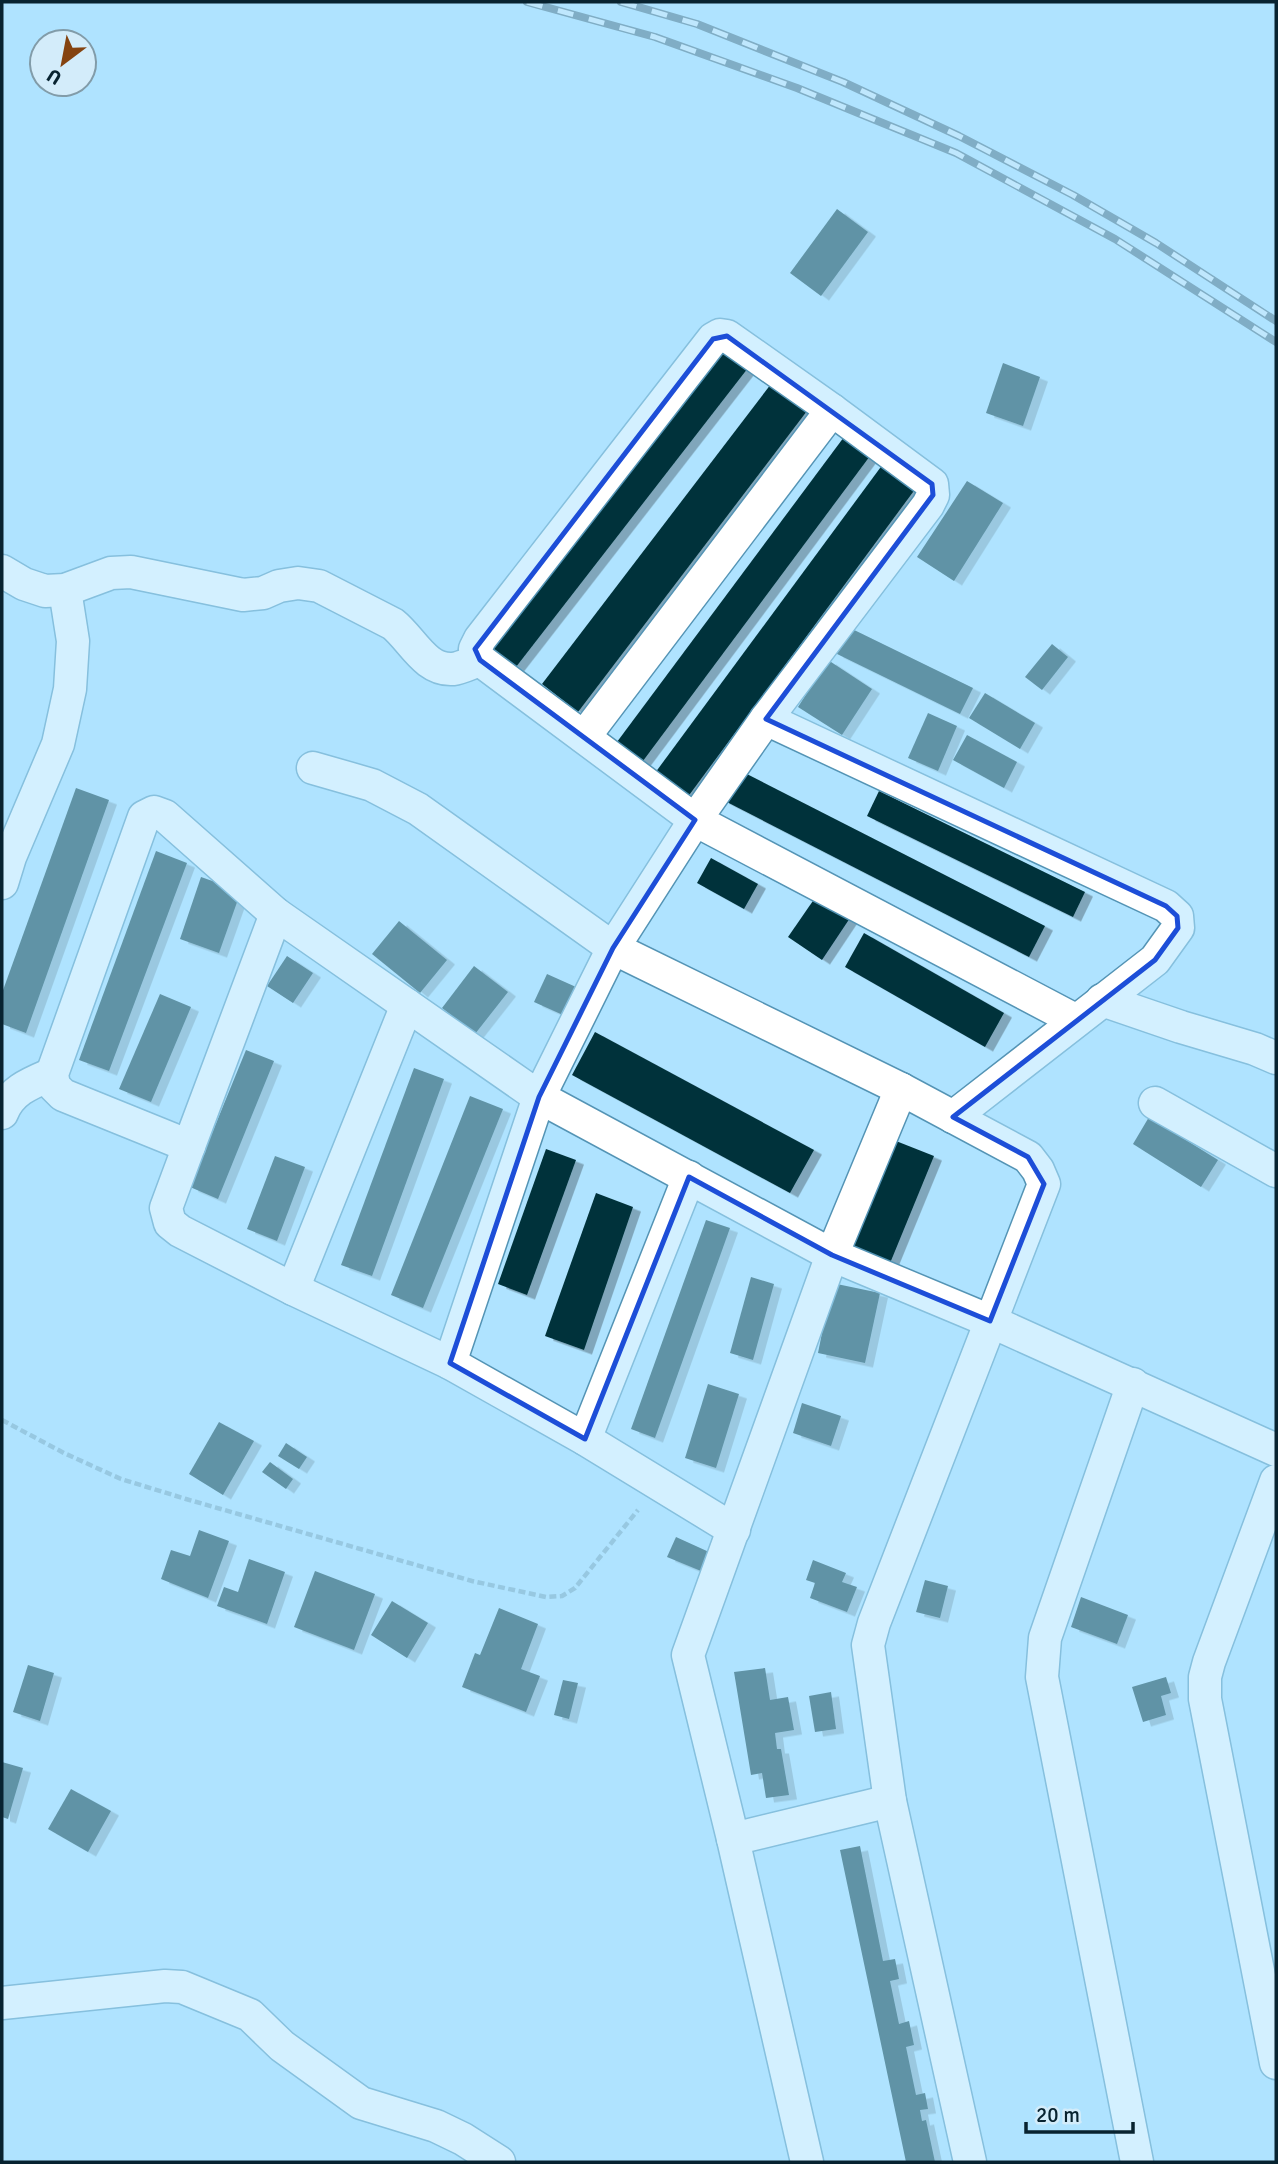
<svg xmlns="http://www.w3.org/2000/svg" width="1278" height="2164" viewBox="0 0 1278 2164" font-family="Signika,sans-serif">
<defs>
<filter id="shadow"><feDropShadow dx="8" dy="4.5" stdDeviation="0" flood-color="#0004"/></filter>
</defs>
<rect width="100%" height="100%" fill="#afe3ff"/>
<!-- building -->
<g fill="#02323a" filter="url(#shadow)">
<path d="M837,209L868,232L821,296L790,273Z"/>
<path d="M725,350L748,368L516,667L492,648Z"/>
<path d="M1003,363L1040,377L1023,426L986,413Z"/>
<path d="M771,384L807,411L578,712L542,684Z"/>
<path d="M844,437L870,456L637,769L611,750Z"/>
<path d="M883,464L916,488L687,798L655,773Z"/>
<path d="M967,481L1003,503L954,581L917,557Z"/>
<path d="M848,627L973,688L960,714L835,653Z"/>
<path d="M1052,644L1068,657L1042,690L1025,677Z"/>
<path d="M828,660L872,689L842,735L798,707Z"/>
<path d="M985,693L1035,723L1020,749L969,718Z"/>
<path d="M928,713L957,726L938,771L908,758Z"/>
<path d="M967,735L1017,762L1004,788L953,760Z"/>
<path d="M737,769L1045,926L1029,957L721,799Z"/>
<path d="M76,788L109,800L26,1033L2,1024V993Z"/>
<path d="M879,791L1085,892L1073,917L867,816Z"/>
<path d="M156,851L187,863L109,1071L79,1060Z"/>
<path d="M711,858L758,884L744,909L697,883Z"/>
<path d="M201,877L241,891L219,953L180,939Z"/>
<path d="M817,895L850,918L822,960L788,937Z"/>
<path d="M399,921L447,960L420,993L372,954Z"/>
<path d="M864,933L1004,1013L985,1047L845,967Z"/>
<path d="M287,956L313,973L293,1003L267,986Z"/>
<path d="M474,966L508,992L475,1034L442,1008Z"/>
<path d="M547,974L576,987L563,1015L534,1002Z"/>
<path d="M160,994L191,1007L151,1102L119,1089Z"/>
<path d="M595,1032L814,1150L790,1193L572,1075Z"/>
<path d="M246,1050L274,1061L218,1199L190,1187Z"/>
<path d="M414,1068L444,1079L372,1276L341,1265Z"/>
<path d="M470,1096L503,1109L423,1308L391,1295Z"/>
<path d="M1149,1117L1218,1160L1201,1187L1133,1144Z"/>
<path d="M896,1141L934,1156L886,1273L848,1258Z"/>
<path d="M546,1149L576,1160L527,1295L498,1284Z"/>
<path d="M275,1156L305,1167L277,1241L247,1229Z"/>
<path d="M596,1193L633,1207L584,1350L545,1336Z"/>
<path d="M706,1220L730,1228L655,1438L631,1429Z"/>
<path d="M751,1277L774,1284L753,1360L730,1353Z"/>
<path d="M832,1283L880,1293L865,1363L818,1353Z"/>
<path d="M708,1384L739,1394L716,1468L685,1458Z"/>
<path d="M802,1403L841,1416L831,1446L793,1433Z"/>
<path d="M219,1422L254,1441L223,1495L189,1474Z"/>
<path d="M286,1443L307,1457L299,1469L278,1456Z"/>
<path d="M270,1462L293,1479L286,1489L262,1472Z"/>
<path d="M199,1530L229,1541L208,1598L161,1579L171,1550L190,1556Z"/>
<path d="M676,1537L709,1552L701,1571L667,1557Z"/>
<path d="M249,1559L285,1572L267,1624L217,1606L224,1587L238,1592Z"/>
<path d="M813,1560L846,1573L842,1582L857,1587L847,1612L810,1598L815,1583L806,1580Z"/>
<path d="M315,1571L375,1594L354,1650L294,1627Z"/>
<path d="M925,1580L948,1586L940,1618L916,1612Z"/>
<path d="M1081,1597L1128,1615L1117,1644L1071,1627Z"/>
<path d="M392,1601L428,1623L407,1658L371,1635Z"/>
<path d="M499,1608L538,1624L521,1669L540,1676L526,1712L462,1687L475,1653L480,1655Z"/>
<path d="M28,1665L54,1673L40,1721L13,1712Z"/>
<path d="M765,1668L770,1700L788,1697L794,1730L775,1733L777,1749H781L789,1795L766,1798L762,1773L751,1775L734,1672Z"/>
<path d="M1166,1677L1171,1693L1161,1696L1166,1715L1143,1722L1132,1687Z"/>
<path d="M563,1680L578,1683L569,1719L554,1715Z"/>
<path d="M831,1692L836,1729L815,1732L809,1696Z"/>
<path d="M2,1762L23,1768L8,1819L2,1817Z"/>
<path d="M71,1789L111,1811L88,1852L48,1829Z"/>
<path d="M860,1846L883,1961L895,1959L899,1979L890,1981L899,2024L909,2021L914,2045L906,2047L916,2095L925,2093L928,2109L920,2110L922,2121L926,2120L935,2162H906L840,1850Z"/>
</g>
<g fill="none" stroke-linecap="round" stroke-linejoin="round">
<!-- street casing -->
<g stroke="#5494b5" stroke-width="35">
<g id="street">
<path d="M2,571L24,584L45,591L65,590L111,573L131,572L243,595L263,593L279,586L298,583L319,586L393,624C412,639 425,671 453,669C462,668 472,662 480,660"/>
<path d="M766,719L1166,906L1177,916L1178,928L1155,960L953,1117"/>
<path d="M584,737L832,410"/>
<path d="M313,768L372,785L418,809L613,948L901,1089L1028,1157L1038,1170L1044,1184L874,1623L868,1645L890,1801L970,2162"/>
<path d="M2,883L10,857L58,744L70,689L73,641L65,590"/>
<path d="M1102,1000L1181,1027L1255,1049L1276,1058"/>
<path d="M1155,1103L1276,1171"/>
<path d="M2,1113C11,1090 31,1083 52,1074"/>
<path d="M189,1146L276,914"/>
<path d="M293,1289L407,1005"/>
<path d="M450,1363L539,1097L613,948L695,820L766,719L928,505L933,495L932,484L832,410L727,336L720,335L713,339L480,639L475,649L480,660L695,820L1075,1020"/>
<path d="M1133,1384L1045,1638L1042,1677L1137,2162"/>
<path d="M585,1439L689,1177"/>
<path d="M1276,1481L1209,1662L1205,1677V1699L1276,2063"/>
<path d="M734,1530L585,1439L450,1363L293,1289L180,1231L170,1223L166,1208L189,1146L63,1095L54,1086L52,1074L144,817L154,812L165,816L276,914L539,1097L832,1255L990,1321L1276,1450"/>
<path d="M733,1839L890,1801"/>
<path d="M2,2003L165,1986L182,1987L250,2015L282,2046L361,2103L436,2126L463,2139L499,2162"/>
<path d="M807,2162L733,1839L688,1655L832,1255L901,1089"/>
</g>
</g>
<!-- path -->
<path stroke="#7aa6bd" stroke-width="4.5" stroke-dasharray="7 3.5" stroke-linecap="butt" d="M2,1420L64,1453L121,1479L186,1499L472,1581L546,1597L562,1596L575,1588L638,1510"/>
<!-- street -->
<use href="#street" stroke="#fff" stroke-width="32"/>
<!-- rail casing -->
<g stroke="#476b7e" stroke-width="8">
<g id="rail">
<path d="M527,2L655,37L797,88L956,153L1115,239L1276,342"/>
<path d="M621,2L697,24L843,82L959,136L1073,195L1156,243L1276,321"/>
</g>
</g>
<!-- rail -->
<use href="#rail" stroke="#d3ecfa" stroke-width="5" stroke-dasharray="16" stroke-linecap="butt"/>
</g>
<!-- marked area -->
<path d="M0 0H1278V2164H0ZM727,336L932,484L933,495L766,719L1166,906L1177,916L1178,928L1155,960L953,1117L1028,1157L1044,1184L990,1321L832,1255L689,1177L585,1439L450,1363L539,1097L613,948L695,820L480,660L475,649L713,339Z" fill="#afe3ff" fill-opacity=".55" fill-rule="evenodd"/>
<path fill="none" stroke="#1d4ed8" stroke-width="5" stroke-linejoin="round" d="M727,336L932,484L933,495L766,719L1166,906L1177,916L1178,928L1155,960L953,1117L1028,1157L1044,1184L990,1321L832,1255L689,1177L585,1439L450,1363L539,1097L613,948L695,820L480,660L475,649L713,339Z"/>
<!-- border -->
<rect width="1278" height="2164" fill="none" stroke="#082330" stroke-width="7"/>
<!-- north arrow -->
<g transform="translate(63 63) rotate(212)"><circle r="33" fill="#d3ecfa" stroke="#829ca9" stroke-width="2"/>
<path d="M0-5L12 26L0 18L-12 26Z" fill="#854310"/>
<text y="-10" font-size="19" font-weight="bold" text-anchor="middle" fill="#082330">U</text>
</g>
<!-- scale -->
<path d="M1026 2122v10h107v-10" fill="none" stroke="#082330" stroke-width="3.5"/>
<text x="1036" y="2122" font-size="21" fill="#082330" stroke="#d3ecfa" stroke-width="5" paint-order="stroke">20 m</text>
</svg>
